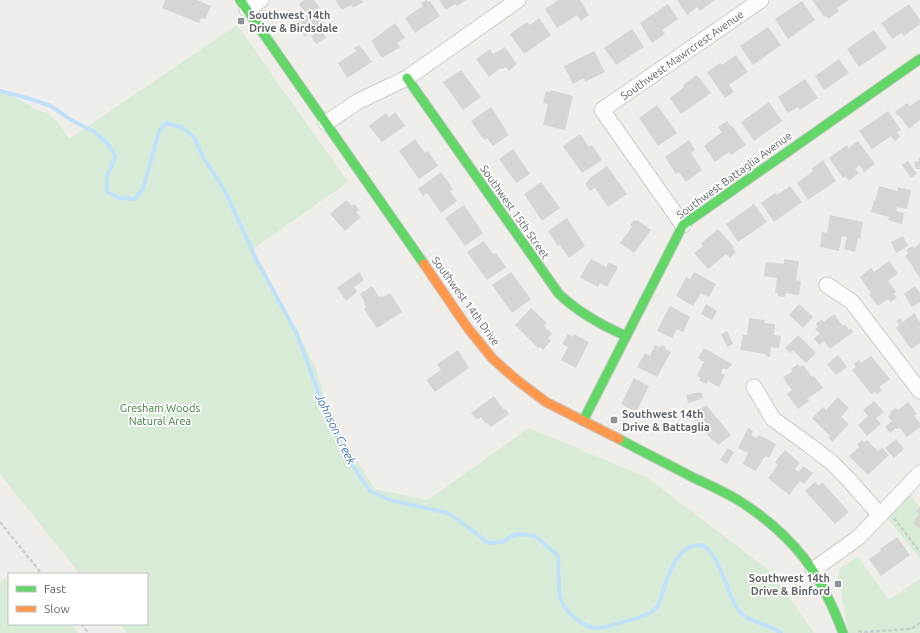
<svg xmlns="http://www.w3.org/2000/svg" width="920" height="633" viewBox="0 0 920 633" font-family="Ubuntu,sans-serif">
<rect width="100%" height="100%" fill="#efeeea"/>
<!-- green -->
<g fill="#d8ebd6">
<path d="M237,25L348,182L253,249L315,366L323,393L337,423L342,438L375,489L428,500L529,428L648,478L772,573L814,633H127L120,624H147V574H80L0,474V90L33,107L32,108L47,113L56,120L69,139Z"/>
<path d="M904,489L920,507V559L886,516Z"/>
<path d="M858,557L889,600L920,579V633H848L838,575L840,568Z"/>
<path d="M9,576V624H70L78,633H0V582Z"/>
</g>
<g fill="none" stroke-linecap="round" stroke-linejoin="round">
<!-- stream -->
<path stroke="#bfe0f9" stroke-width="4" d="M0,91L27,98L51,106L71,120L93,131L106,142L116,156L107,176V192L119,198L135,199L143,189L159,131L166,123L181,127L194,137L203,157L226,193L257,261L297,334L325,411L349,460L370,491L390,500L448,513L477,534L488,543L503,542L511,536L520,534L535,536L558,556C559,569 558,583 560,596C562,610 582,627 596,628C603,629 616,624 622,622C634,619 650,616 658,606C660,602 661,596 663,591C669,574 677,545 700,545C716,546 726,588 733,600C735,605 739,612 743,615C754,623 770,625 781,633"/>
</g>
<!-- building -->
<g fill="#d6d5d3">
<path d="M165,0H197L211,6L205,19L201,18L199,23L162,8Z"/>
<path d="M304,0H314L320,8L316,10L319,14H322L325,18V20L323,22L324,23L305,37L295,22L306,14L299,4Z"/>
<path d="M335,0H362L363,2L353,8L351,5L342,10Z"/>
<path d="M426,0L429,2L430,1L440,16L415,33L405,18L423,6L421,3Z"/>
<path d="M439,0H466L457,6L455,4L446,10Z"/>
<path d="M558,0H580L586,9H585L589,15L581,21L577,15L557,28L545,9Z"/>
<path d="M677,0H715L700,11L697,7L687,15Z"/>
<path d="M812,0H849L837,8L839,11L828,19L826,16L824,17Z"/>
<path d="M802,1L815,20L788,39L775,19Z"/>
<path d="M668,4L678,19L662,30L665,34L652,43L640,23Z"/>
<path d="M909,4L920,20V24L904,36L902,33L892,39L881,23Z"/>
<path d="M539,18L551,35L524,54L510,34L527,22L530,25Z"/>
<path d="M395,23L405,38L397,43L400,47L382,58L371,41Z"/>
<path d="M768,27L781,45L753,65L740,46Z"/>
<path d="M321,29L326,38L316,44L311,36Z"/>
<path d="M632,29L644,47L616,65L604,48Z"/>
<path d="M874,30L887,48L859,67L847,49Z"/>
<path d="M359,45L362,49V48L372,62L347,78L338,63L356,51L354,48Z"/>
<path d="M505,47L517,64L509,71L506,67L502,69L501,68L489,77L476,59L490,49L493,54Z"/>
<path d="M594,51L605,72L585,82L584,78L573,84L564,66Z"/>
<path d="M736,55L748,72L729,85L734,92L725,98L707,72L720,63L722,65Z"/>
<path d="M839,59L849,73L824,90L815,76Z"/>
<path d="M461,70L481,97L463,110L443,82Z"/>
<path d="M697,75L711,93L681,114L670,98L684,87L683,85Z"/>
<path d="M805,79L818,98L800,110L798,107L788,113L778,97Z"/>
<path d="M551,90L573,96L565,130L543,125L548,104L543,103L546,91L551,92Z"/>
<path d="M920,99V120L909,129L899,115L898,116L895,112L907,103L910,106Z"/>
<path d="M769,102L782,121L754,141L741,122Z"/>
<path d="M657,105L677,133L658,146L639,118Z"/>
<path d="M491,107L509,135L493,146L487,138L484,140L471,121Z"/>
<path d="M888,111L901,130L897,132L900,137L895,141L891,136L872,149L859,131Z"/>
<path d="M395,112L405,126L382,142L369,126L386,113L389,117Z"/>
<path d="M727,121L731,126H732L746,145L731,155L729,152L715,162L704,146L722,132L718,127Z"/>
<path d="M580,134L589,147L592,145L602,160L582,173L563,146Z"/>
<path d="M415,139L425,153L428,151L438,166L419,179L399,151Z"/>
<path d="M689,140L695,150L691,153L702,170L686,182L679,172L676,174L665,157Z"/>
<path d="M858,141L875,164L864,172L860,165L855,169L859,173L849,181L845,176L843,178L829,158L847,145L848,148Z"/>
<path d="M513,149L530,174L516,183L499,159Z"/>
<path d="M918,158H920V169H916L914,162L919,161Z"/>
<path d="M823,160L836,181L808,200L797,183L813,171L811,169Z"/>
<path d="M908,161L917,174L911,178L902,165Z"/>
<path d="M607,166L627,194L608,207L595,188L590,191L585,184L589,180V179Z"/>
<path d="M441,172L453,189L450,191L457,201L441,213L427,193L423,196L418,189Z"/>
<path d="M541,182L560,208L542,221L524,194Z"/>
<path d="M790,186L802,202L774,222L761,203L775,193L777,195Z"/>
<path d="M879,186L897,191L898,187L911,190L907,209L897,207L896,211L904,213L902,224L888,220L889,217L871,212L874,201H875Z"/>
<path d="M346,200L352,206L354,204L359,210L356,212L361,217L345,231L330,214Z"/>
<path d="M754,204L767,222L738,242L726,224Z"/>
<path d="M464,205L483,233L465,246L445,218Z"/>
<path d="M830,215L863,222L860,239L858,238L855,252L844,249L847,237L842,236L839,251L820,247L822,232L827,233Z"/>
<path d="M567,218L585,246L569,258L560,245L558,246L548,231Z"/>
<path d="M634,220L636,221L637,220L651,230L634,253L620,243L632,227L630,225Z"/>
<path d="M718,229L734,247L733,248L736,252L730,258L726,254L708,269L694,253L703,246L701,244Z"/>
<path d="M903,236L908,246L896,253L891,242Z"/>
<path d="M484,241L493,254L496,253L506,267L487,280L467,252Z"/>
<path d="M920,243V278L913,268H914L905,256L908,253L906,250L912,246L914,248Z"/>
<path d="M591,259L606,267L609,262L618,267L607,287L600,283L598,287L580,277Z"/>
<path d="M784,259L799,261L796,280L801,281L799,295L786,293L785,297L778,296V293H775L777,278L764,276L766,262L784,264Z"/>
<path d="M889,261L898,273L888,281L896,292L894,294L897,297L891,302L888,299L878,306L869,294L871,293L860,277L871,268L874,272Z"/>
<path d="M359,272L364,280L354,287L357,292L346,301L337,288Z"/>
<path d="M511,272L531,299L512,313L492,285Z"/>
<path d="M694,272L716,284L709,297L701,293L693,306L676,296L686,277L690,279Z"/>
<path d="M372,286L379,297L382,296L383,297L390,293L402,312L377,328L364,309L366,308L364,304L365,303L360,294Z"/>
<path d="M915,286L920,293V302L912,307L904,294Z"/>
<path d="M706,304L717,311L712,320L701,314Z"/>
<path d="M799,304L813,317L803,328L789,315Z"/>
<path d="M670,306L690,317L683,332L677,329L672,338L657,331Z"/>
<path d="M531,308L547,323L544,326L552,334L548,338L551,341L543,350L540,347L538,348L515,325Z"/>
<path d="M914,313L920,322V343L911,349L896,328L899,325L896,321L900,318L903,322Z"/>
<path d="M834,314L843,326L845,324L849,330L851,328L853,332L830,349L824,341L819,345L814,338L820,334L815,329L818,327L816,324L822,319L824,322Z"/>
<path d="M749,318L765,320L764,323L775,324L774,335L781,336L779,348L771,347L770,357L765,356L766,354L740,350L743,335H747Z"/>
<path d="M727,331L733,344L727,347L721,334Z"/>
<path d="M568,334L573,337L574,334L589,342L576,368L561,360L568,347L562,344Z"/>
<path d="M798,335L816,353L806,363L793,350L790,353L785,348Z"/>
<path d="M655,345L660,347L662,345L666,347L665,349L671,352L657,377L637,367L645,353L650,356Z"/>
<path d="M704,348L732,364L727,370L723,368L721,373L725,375L719,387L708,381L706,384L699,380L700,378L697,375L704,362L698,358Z"/>
<path d="M458,350L469,368L435,392L426,380L441,370L437,364Z"/>
<path d="M838,355L847,367L836,375L827,364Z"/>
<path d="M871,356L890,379L879,387L882,390L877,394L875,392L871,394L852,370L856,367L854,364L859,360L861,363Z"/>
<path d="M798,364L800,367L803,365L812,377L814,376L823,388L807,399L809,401L798,409L787,394L792,390L785,381V380L783,377L793,371L791,369Z"/>
<path d="M634,378L649,386L636,412L621,404Z"/>
<path d="M700,392V393H702L703,398H701L702,399L688,403L686,395Z"/>
<path d="M494,396L504,410L506,409L509,414L491,427L487,423L486,424L481,417L477,420L471,413Z"/>
<path d="M838,397L849,408L841,417L849,424L832,442L829,438L830,436L812,418L823,407L826,410Z"/>
<path d="M874,401L884,412L876,418L881,424L867,436L858,425L868,416L863,410Z"/>
<path d="M908,402L915,411V412L917,414L914,416L919,422L920,421V427L907,437L900,428L897,429L896,428L890,433L885,427L892,421L888,416L891,414L890,412L895,408L898,410Z"/>
<path d="M706,405L731,435L718,445L714,440L713,441L692,416Z"/>
<path d="M748,428L753,431L751,435L757,438L759,435L776,444L769,458L765,456L756,471L743,464L748,453L738,448Z"/>
<path d="M896,439L904,449L894,458L885,448Z"/>
<path d="M862,440L864,442L867,440L878,451L882,448L889,455L868,475L849,456L859,447L857,445Z"/>
<path d="M728,448L734,452L727,464L720,460Z"/>
<path d="M785,450L800,463L795,469L799,472L803,466L813,473L804,484L800,481L789,495L768,478L778,465L775,462Z"/>
<path d="M815,482L819,486L822,482L849,512L835,524L805,491Z"/>
<path d="M920,507V529L913,522L920,514L916,511Z"/>
<path d="M897,537L910,555L881,576L869,559L881,551L880,549Z"/>
</g>
<g fill="none" stroke-linecap="round" stroke-linejoin="round">
<!-- street casing -->
<g stroke="#cbcccc" stroke-width="17">
<g id="street">
<path d="M247,9L261,0"/>
<path d="M326,123L357,102L407,78L518,0"/>
<path d="M683,225L602,110L761,0"/>
<path d="M827,285L852,302L920,391"/>
<path d="M754,387L773,419L809,445L831,462L849,480L880,515"/>
<path d="M813,570L859,537L920,473"/>
</g>
</g>
<!-- fast casing -->
<g stroke="#cacacb" stroke-width="11">
<g id="fast">
<path d="M240,0L424,264"/>
<path d="M407,78L559,294C579,313 601,325 626,336"/>
<path d="M583,421L683,225L920,59"/>
<path d="M619,439C643,452 668,464 692,477C707,484 723,491 738,500C762,515 786,535 804,558C821,581 833,606 843,633"/>
</g>
</g>
<!-- slow casing -->
<g stroke="#cacacb" stroke-width="11">
<path id="slow" d="M424,264L467,327L492,358L504,369L518,381L546,402L619,439"/>
</g>
<!-- path -->
<g stroke="#cacfcc" stroke-width="2.5" stroke-dasharray="4 2" stroke-linecap="butt">
<path d="M894,518L920,552"/>
<path d="M0,522L42,574"/>
<path d="M81,624L89,633"/>
<path d="M858,631L864,632L909,629L914,627L920,623"/>
</g>
<!-- street -->
<use href="#street" stroke="#fdfcfc" stroke-width="15"/>
<!-- fast -->
<use href="#fast" stroke="#63d668" stroke-width="9"/>
<!-- slow -->
<use href="#slow" stroke="#ff974d" stroke-width="9"/>
</g>
<!-- markers -->
<g fill="#919496" stroke="#fff" stroke-width="1.5">
<rect x="237" y="17" width="8" height="8" rx="2"/>
<rect x="610" y="416" width="8" height="8" rx="2"/>
<rect x="834" y="580" width="8" height="8" rx="2"/>
</g>
<g text-anchor="middle" dominant-baseline="central" stroke-width="3.5" stroke-linejoin="round" paint-order="stroke">
<!-- poi labels -->
<g font-size="11" font-weight="bold" fill="#5f6368" stroke="#fff" text-anchor="start">
<text x="249" y="15">Southwest 14th<tspan x="249" dy="13">Drive &amp; Birdsdale</tspan></text>
<text x="622" y="414">Southwest 14th<tspan x="622" dy="13">Drive &amp; Battaglia</tspan></text>
<text x="830" y="578" text-anchor="end">Southwest 14th<tspan x="830" dy="13">Drive &amp; Binford</tspan></text>
</g>
<!-- street labels -->
<g font-size="11" fill="#5f6368" stroke="#fff">
<text transform="translate(682 55) rotate(-35)">Southwest Mawrcrest Avenue</text>
<text transform="translate(734 175) rotate(-36)">Southwest Battaglia Avenue</text>
<text transform="translate(515 212) rotate(55)">Southwest 15th Street</text>
<text transform="translate(466 301) rotate(54)">Southwest 14th Drive</text>
</g>
<!-- park labels -->
<g font-size="11" fill="#348238" stroke="#fff">
<text x="160" y="408">Gresham Woods<tspan x="160" dy="13">Natural Area</tspan></text>
</g>
<!-- water labels -->
<g font-size="12" font-style="italic" fill="#4174aa" stroke="#fff">
<text transform="translate(336 429) rotate(64)">Johnson Creek</text>
</g>
</g>
<!-- legend -->
<rect x="8" y="573" width="140" height="52" fill="#ffffff" stroke="#bfc1c3"/>
<rect x="16" y="586" width="20" height="6" fill="#63d668" stroke="#bfc1c3"/>
<text x="44" y="593" font-size="12" fill="#5f6368">Fast</text>
<rect x="16" y="606" width="20" height="6" fill="#ff974d" stroke="#bfc1c3"/>
<text x="44" y="613" font-size="12" fill="#5f6368">Slow</text>
</svg>
